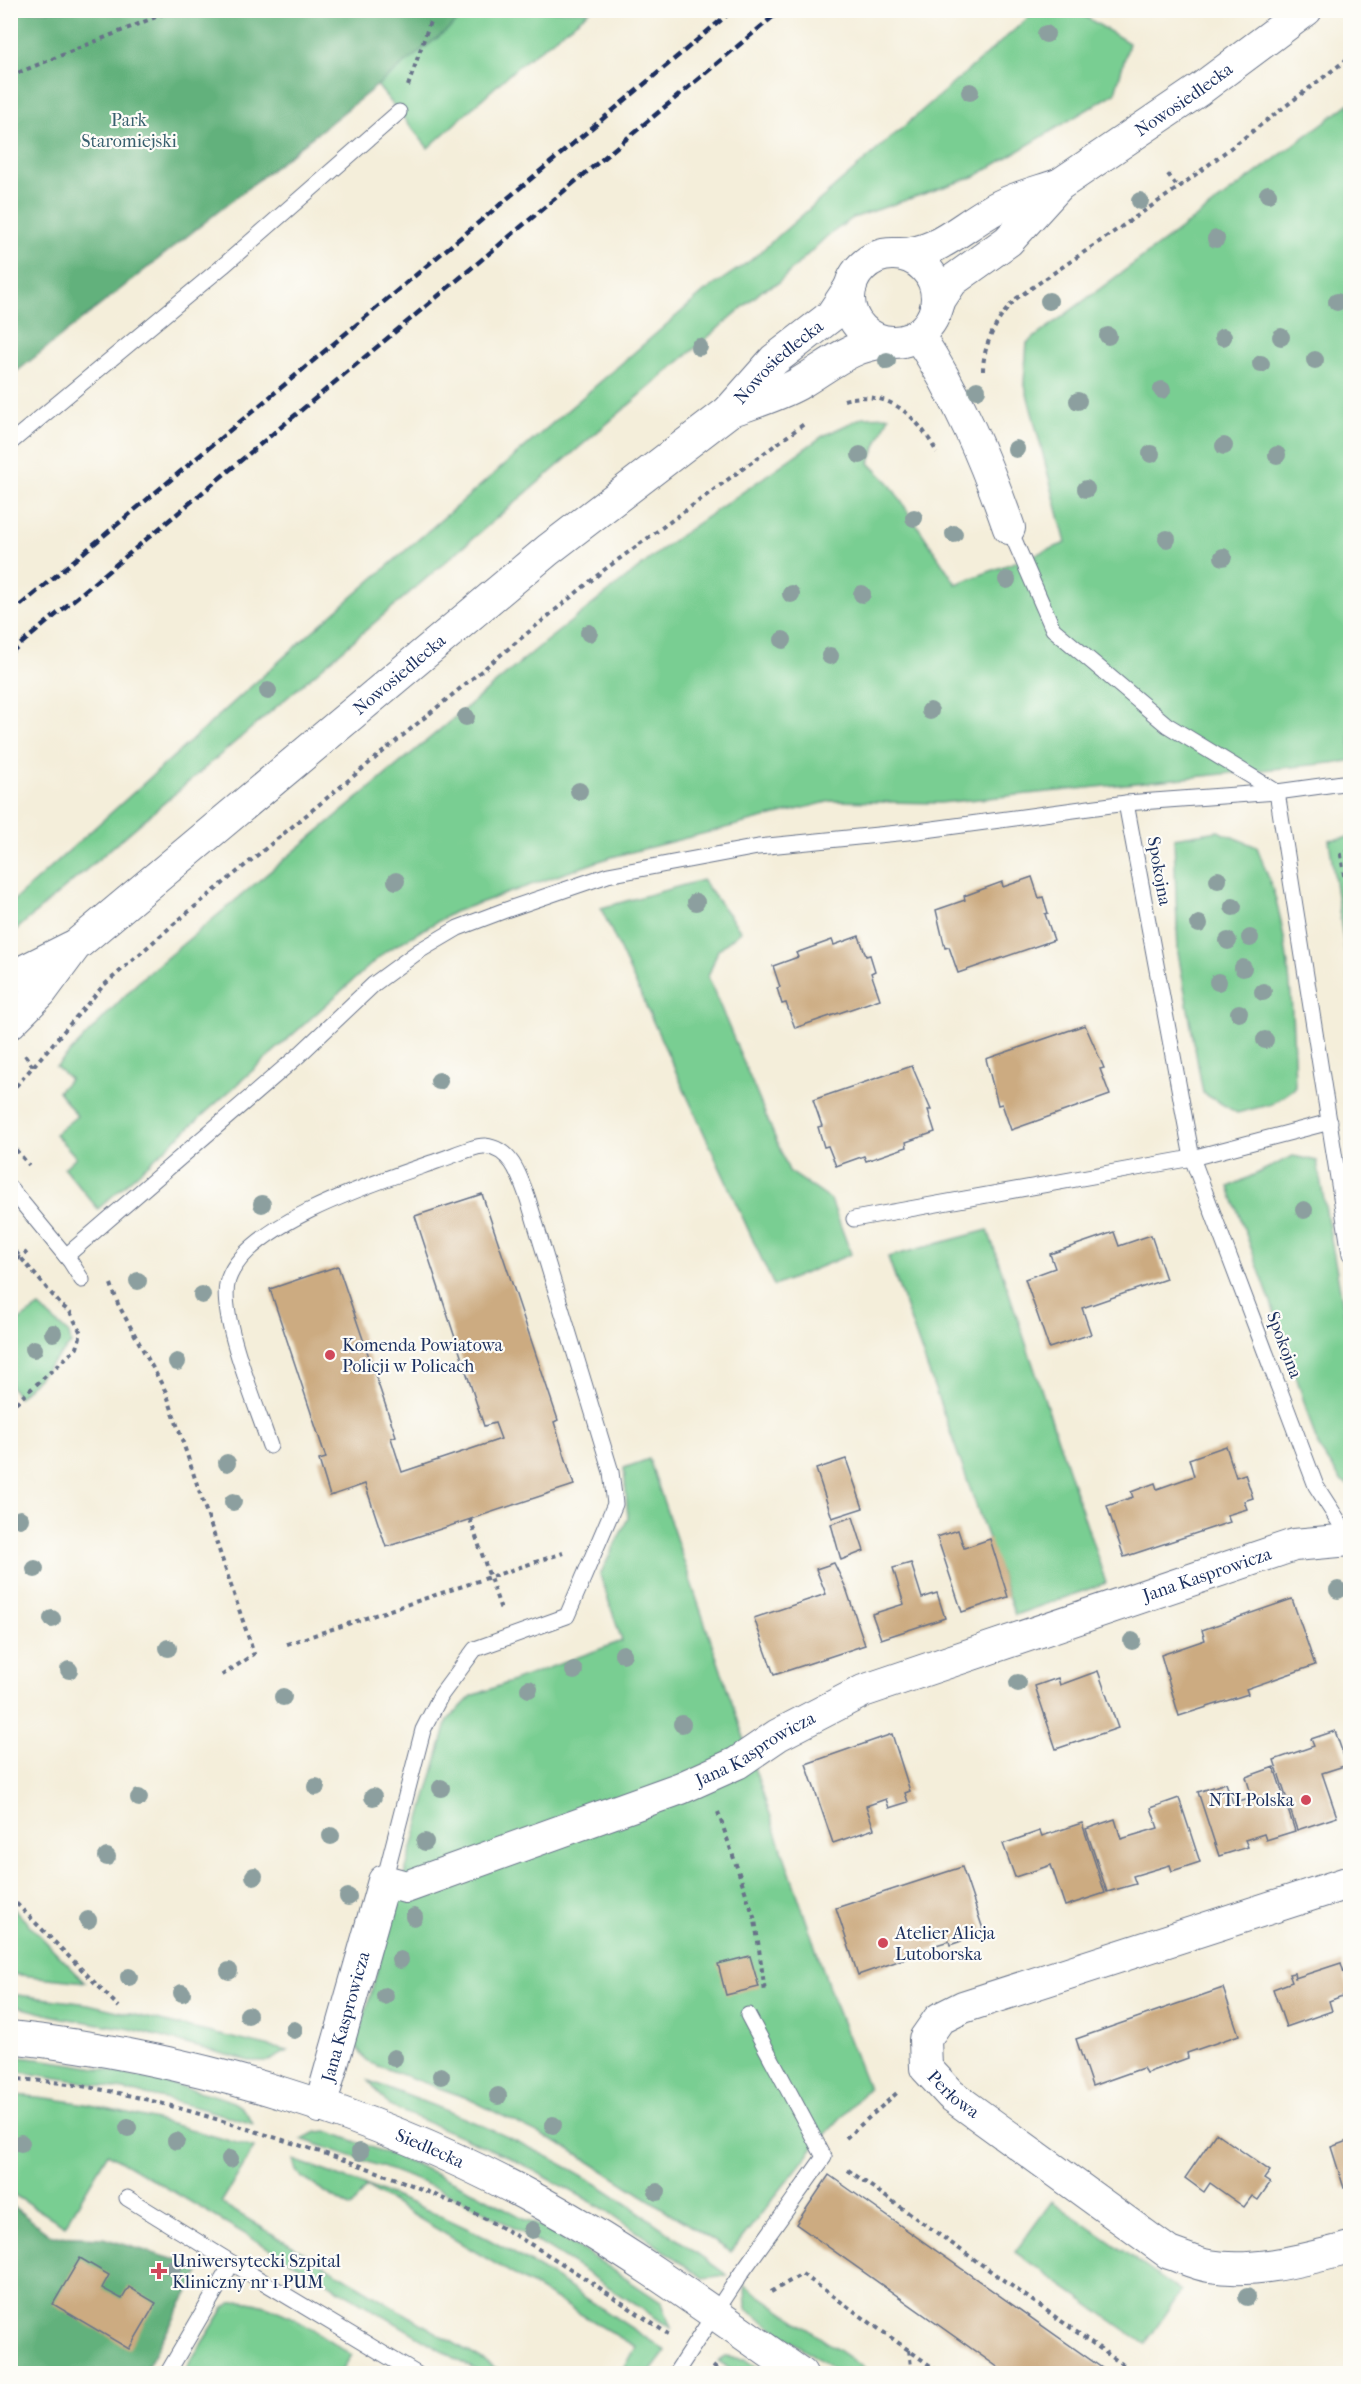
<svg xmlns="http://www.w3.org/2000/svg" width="1361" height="2384" viewBox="0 0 1361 2384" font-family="'IM FELL French Canon',serif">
<rect width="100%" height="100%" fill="#fdfcf7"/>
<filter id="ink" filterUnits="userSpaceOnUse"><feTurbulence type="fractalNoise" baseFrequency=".0167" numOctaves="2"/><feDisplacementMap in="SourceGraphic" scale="12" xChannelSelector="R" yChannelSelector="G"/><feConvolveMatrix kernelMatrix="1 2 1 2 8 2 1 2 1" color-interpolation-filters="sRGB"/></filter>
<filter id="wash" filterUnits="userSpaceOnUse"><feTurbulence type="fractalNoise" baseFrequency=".008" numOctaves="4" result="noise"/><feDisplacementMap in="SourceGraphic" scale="24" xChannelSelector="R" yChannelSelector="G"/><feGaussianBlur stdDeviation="1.35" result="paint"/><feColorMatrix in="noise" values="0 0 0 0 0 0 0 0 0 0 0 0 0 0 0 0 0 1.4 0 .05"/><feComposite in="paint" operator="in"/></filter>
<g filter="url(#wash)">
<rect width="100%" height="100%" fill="#f4eeda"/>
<!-- green -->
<g fill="#79ce92" stroke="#4a7e78" stroke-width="1.5">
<path d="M462,11H590L516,68L428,148L377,85L465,15Z"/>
<path d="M1036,11H1076L1129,43L1115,93L976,176L853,218L826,237L778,283L763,290L11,934V903L315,629L704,292L751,260Z"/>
<path d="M1350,103V761L940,803L831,801L608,858L454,912L386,951L98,1209L64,1168L76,1157L55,1134L77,1116L58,1091L70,1079L56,1067L141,979L545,642L674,540L823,436L863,417L889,416L869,463L889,483L956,584L1066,543L1024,382L1027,343Z"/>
<path d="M1218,831L1257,847C1263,864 1271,882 1276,900C1292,961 1293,1025 1295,1088L1272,1104L1237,1113L1203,1093L1178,953L1174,838Z"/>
<path d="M1350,837V986L1329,840Z"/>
<path d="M702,880L741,931L718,950L708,977L789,1171L831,1200L851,1254L774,1286L601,908Z"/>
<path d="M1293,1156L1317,1161L1350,1345V1486L1342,1482L1318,1447L1288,1350L1229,1187Z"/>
<path d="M988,1230L1106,1583L1015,1615L888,1257Z"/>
<path d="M39,1307L69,1334L71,1344L18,1398L11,1386V1318L15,1323Z"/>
<path d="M649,1459L833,1999L868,2088L814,2147L731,2252L571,2150L467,2098L367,2062L356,2046L448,1720L472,1696L622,1641L600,1575L628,1518L624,1468Z"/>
<path d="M11,1906L85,1982L11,1974Z"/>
<path d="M10,1994L88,2004L288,2051L269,2061H249L131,2029L62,2018L11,2005Z"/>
<path d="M11,2056C68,2062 126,2072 182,2087C200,2092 219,2095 235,2103C244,2108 248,2115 253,2124C173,2098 94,2082 11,2071Z"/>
<path d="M369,2081C449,2111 527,2141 600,2186C644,2214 685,2245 727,2275L703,2278L606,2210L509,2157L389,2106Z"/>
<path d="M11,2095C93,2099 175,2125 254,2148L221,2203L504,2373H480L108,2153L65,2226L11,2193Z"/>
<path d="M327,2131L413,2163L477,2193L586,2252L662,2303L671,2328C606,2285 541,2241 472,2205C417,2177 359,2159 301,2139L317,2132Z"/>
<path d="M293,2160C360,2183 426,2206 488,2239C550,2272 608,2313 666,2351L651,2371L634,2373L624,2369L636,2347L366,2187L351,2208L301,2177L296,2171Z"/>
<path d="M1052,2201L1181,2292L1145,2344L1015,2252Z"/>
<path d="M745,2285L871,2373H839L746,2309Z"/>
<path d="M241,2301C281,2304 318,2334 352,2355L340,2373H183L224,2308L233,2302Z"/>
<path d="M725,2357L745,2359L766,2373H737L718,2361Z"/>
</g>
<!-- forest -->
<g fill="#62b17c" stroke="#3e706d" stroke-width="1.5">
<path d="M462,10L466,15L11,376V11Z"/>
<path d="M10,2204L52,2236L103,2238L202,2268L145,2371L141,2374L11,2373Z"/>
</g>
<g id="blocks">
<!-- building -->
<g fill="#ccab81">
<path d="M1032,877L1039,898L1043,897L1048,913L1045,914L1054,940L958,973L949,947L945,948L936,910L965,900L964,896L1002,882L1003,887Z"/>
<path d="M859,936L866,956L870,955L875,971L871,973L880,999L795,1028L786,1003L782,1004L777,988L780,987L773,966L798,957L796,953L832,940L834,945Z"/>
<path d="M1085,1025L1104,1068L1100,1069L1110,1095L1011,1130L1002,1104L998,1105L986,1059Z"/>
<path d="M912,1066L931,1110H928L935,1132L906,1142L907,1147L866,1161L864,1156L836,1166L828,1146L824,1147L818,1127L822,1126L813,1100Z"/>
<path d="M482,1194L558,1420L554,1422L574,1485L386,1547L365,1484L330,1496L319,1460L326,1458L270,1289L338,1266L396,1436L391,1438L402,1472L501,1439L495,1423L484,1426L415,1216Z"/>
<path d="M1114,1232L1119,1246L1151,1235L1166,1279L1082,1308L1091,1334L1049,1348L1025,1279L1055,1268L1050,1254Z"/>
<path d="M1226,1446L1236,1477L1245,1474L1253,1498L1244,1501L1247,1509L1227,1515L1230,1522L1124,1557L1107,1506L1133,1497L1131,1492L1155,1483L1157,1489L1194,1476L1189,1459Z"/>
<path d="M846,1459L863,1508L832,1518L816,1469Z"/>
<path d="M853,1517L864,1551L841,1560L831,1524Z"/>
<path d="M958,1530L964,1548L990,1539L1008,1597L962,1612L937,1537Z"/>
<path d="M834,1563L846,1588L865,1645L774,1675L754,1618L826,1594L816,1569Z"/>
<path d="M911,1563L922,1598L937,1593L945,1618L881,1639L872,1614L904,1604L893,1568Z"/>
<path d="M1292,1599L1315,1665L1246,1689L1248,1694L1179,1716L1161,1655L1205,1640L1202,1630Z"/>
<path d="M1098,1671L1118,1728L1056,1749L1035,1686L1058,1678L1060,1685Z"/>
<path d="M1335,1731L1347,1765L1322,1773L1337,1817L1297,1830L1274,1760L1314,1746L1311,1739Z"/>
<path d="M892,1734L910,1791L905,1793L908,1802L889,1808L886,1799L866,1806L874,1829L833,1843L806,1764Z"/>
<path d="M1274,1767L1295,1831L1266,1840L1264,1834L1245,1840L1248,1847L1219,1856L1198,1792L1226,1783L1233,1803L1252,1797L1246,1777Z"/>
<path d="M1179,1798L1200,1862L1172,1871L1170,1865L1133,1876L1136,1884L1107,1892L1086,1829L1115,1819L1121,1839L1158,1828L1151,1808Z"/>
<path d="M1082,1823L1105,1893L1065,1906L1051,1865L1015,1877L1003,1844L1040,1831L1042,1836Z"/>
<path d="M962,1867L983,1929L969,1934L970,1938L950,1945L949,1941L936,1945V1948L858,1975L836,1908Z"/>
<path d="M750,1956L759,1987L726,1995L718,1964Z"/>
<path d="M1341,1963L1350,1993L1329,2001L1332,2011L1286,2027L1273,1989L1292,1982L1289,1974L1294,1973L1295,1978Z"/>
<path d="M1223,1988L1239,2035L1187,2053L1188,2058L1146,2073L1143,2068L1092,2086L1076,2039Z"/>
<path d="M1216,2133L1270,2171L1264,2179L1270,2183L1258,2200L1252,2196L1244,2207L1210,2183L1204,2192L1185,2178Z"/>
<path d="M1350,2140V2186L1344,2188L1331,2147Z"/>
<path d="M829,2175L1109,2373H1006L796,2224Z"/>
<path d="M80,2258L109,2275L102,2288L122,2299L129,2287L156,2303L129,2349L53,2304Z"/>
</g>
</g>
</g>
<g filter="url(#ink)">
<use href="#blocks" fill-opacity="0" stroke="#677289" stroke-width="1.5"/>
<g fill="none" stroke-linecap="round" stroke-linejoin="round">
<!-- lane casing -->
<g stroke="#677289" stroke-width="17">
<g id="lane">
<path d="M10,443L223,266L399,112"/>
<path d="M1009,528L1053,629L1167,725L1277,792L1350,1254"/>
<path d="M1126,803L1192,1158L1316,1486L1350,1539"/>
<path d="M10,1188L70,1261L82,1280"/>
<path d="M854,1219L1192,1158L1330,1122"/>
<path d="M66,1256L298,1056L374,984L419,951L458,928L503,911L608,875L758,847L918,831L1126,803L1277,792L1350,782"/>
<path d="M270,1446C258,1409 217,1314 228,1280C247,1222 383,1180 437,1161C448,1158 475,1145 485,1146C512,1149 520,1177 528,1199L611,1472L615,1504L567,1616L475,1649L441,1695L423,1730L384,1881"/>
<path d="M127,2198L232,2263"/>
<path d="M167,2374L232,2263L417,2374"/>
<path d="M675,2374L742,2272L824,2157L748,2015"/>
</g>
</g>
<!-- street casing -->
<g stroke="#677289" stroke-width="34">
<g id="street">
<circle cx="893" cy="298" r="44"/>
<path d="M898,254C935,255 959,229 989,212C1010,199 1035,193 1058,185"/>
<path id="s1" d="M936,311L940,299L952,281L1008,241L1059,185L1199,90L1306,10"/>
<path d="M918,335C958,396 985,459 1009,528"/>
<path d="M729,411C752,403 776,396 798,384C829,366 851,344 888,342"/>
<path d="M10,978L72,947"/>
<path id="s2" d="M10,1023L41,992L75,946L548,550L728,412L774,360L831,316L851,286"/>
<path id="s3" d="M1350,1882L963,2007L939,2019L925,2039L926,2068L951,2095L1169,2253C1182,2257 1196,2264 1209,2266C1255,2274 1306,2259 1350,2248"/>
<path id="s4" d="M10,2037C193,2057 379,2113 540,2202C631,2252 716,2315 801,2374"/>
<path id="s5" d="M320,2107L384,1881L406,1887L681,1788L737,1763L778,1735L863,1691L1294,1545L1350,1540"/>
</g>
</g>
<!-- path -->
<g stroke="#677289" stroke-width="4" stroke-dasharray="4.5 4.5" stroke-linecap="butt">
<path d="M10,76L173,10"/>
<path d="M408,86L434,10"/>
<path d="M1168,174L1178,188"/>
<path d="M983,371C983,343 998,317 1017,298L1178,188L1350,57"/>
<path d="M844,400C888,388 918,416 937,453"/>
<path d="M1350,850L1341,855L1350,916"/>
<path d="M25,1055L33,1067"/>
<path d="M10,1093L103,986L175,923L604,570L804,424"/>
<path d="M10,1143L29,1165"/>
<path d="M10,1245L61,1305L70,1312L81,1333L77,1348L10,1408"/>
<path d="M10,1265L27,1252"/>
<path d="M111,1284L118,1304L166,1392L254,1654L221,1676"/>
<path d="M470,1519L501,1610"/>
<path d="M287,1644L563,1553"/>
<path d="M718,1812L755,1920L765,1992"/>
<path d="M10,1897L119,2007"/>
<path d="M10,2079C85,2081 162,2102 232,2124C321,2152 409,2178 491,2222C553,2255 610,2295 668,2334"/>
<path d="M846,2138L899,2091"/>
<path d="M848,2170L1136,2374"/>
<path d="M771,2292L802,2274L942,2374"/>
<path d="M909,2350L912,2374"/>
<path d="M713,2366L722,2374"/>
</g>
<!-- lane -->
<use href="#lane" stroke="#fff" stroke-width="15"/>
<!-- street -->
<use href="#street" stroke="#fff" stroke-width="32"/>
<!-- rail -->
<g stroke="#1b2f5e" stroke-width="4.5" stroke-dasharray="9 4.5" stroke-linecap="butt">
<path d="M10,614L733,10"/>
<path d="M10,653L781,10"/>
</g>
</g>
<!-- trees -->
<g fill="#8c9f9f">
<circle cx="1046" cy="34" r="9"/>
<circle cx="970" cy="92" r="9"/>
<circle cx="1268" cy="194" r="9"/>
<circle cx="1140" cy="201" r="9"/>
<circle cx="1216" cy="239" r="9"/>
<circle cx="1049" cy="301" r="9"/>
<circle cx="1337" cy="302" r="9"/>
<circle cx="1108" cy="336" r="9"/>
<circle cx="1223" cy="337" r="9"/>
<circle cx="1281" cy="337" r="9"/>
<circle cx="699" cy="347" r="9"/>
<circle cx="1315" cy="360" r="9"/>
<circle cx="887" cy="361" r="9"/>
<circle cx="1261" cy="364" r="9"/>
<circle cx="977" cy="390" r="9"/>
<circle cx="1162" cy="390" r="9"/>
<circle cx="1078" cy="401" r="9"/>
<circle cx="1224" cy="446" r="9"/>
<circle cx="1016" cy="449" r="9"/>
<circle cx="1151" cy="454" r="9"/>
<circle cx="860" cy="455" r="9"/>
<circle cx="1277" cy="455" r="9"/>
<circle cx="1086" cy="489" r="9"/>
<circle cx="914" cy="518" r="9"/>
<circle cx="954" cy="534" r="9"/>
<circle cx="1167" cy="539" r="9"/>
<circle cx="1223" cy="557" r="9"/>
<circle cx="1007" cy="580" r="9"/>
<circle cx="791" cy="594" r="9"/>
<circle cx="862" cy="594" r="9"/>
<circle cx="589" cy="633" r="9"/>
<circle cx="783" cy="640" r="9"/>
<circle cx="830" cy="656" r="9"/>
<circle cx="268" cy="691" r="9"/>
<circle cx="930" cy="711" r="9"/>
<circle cx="466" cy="717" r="9"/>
<circle cx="579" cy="791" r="9"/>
<circle cx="1218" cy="880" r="9"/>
<circle cx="396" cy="881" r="9"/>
<circle cx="696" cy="902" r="9"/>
<circle cx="1233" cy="907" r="9"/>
<circle cx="1199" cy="924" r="9"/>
<circle cx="1250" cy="938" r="9"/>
<circle cx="1228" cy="941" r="9"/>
<circle cx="1243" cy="968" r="9"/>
<circle cx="1218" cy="982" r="9"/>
<circle cx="1263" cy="992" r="9"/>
<circle cx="1239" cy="1013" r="9"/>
<circle cx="1265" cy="1040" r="9"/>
<circle cx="439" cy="1081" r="9"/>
<circle cx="262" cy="1204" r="9"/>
<circle cx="1304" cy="1210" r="9"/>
<circle cx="138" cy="1281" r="9"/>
<circle cx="202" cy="1295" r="9"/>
<circle cx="53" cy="1333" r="9"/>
<circle cx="34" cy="1349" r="9"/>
<circle cx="177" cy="1362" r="9"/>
<circle cx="227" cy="1463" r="9"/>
<circle cx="233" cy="1502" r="9"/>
<circle cx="20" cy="1519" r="9"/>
<circle cx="35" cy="1569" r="9"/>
<circle cx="1338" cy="1590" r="9"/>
<circle cx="52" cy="1619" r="9"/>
<circle cx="1132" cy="1641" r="9"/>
<circle cx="168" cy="1648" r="9"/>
<circle cx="623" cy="1654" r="9"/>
<circle cx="69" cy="1670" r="9"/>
<circle cx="574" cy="1671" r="9"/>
<circle cx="1018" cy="1683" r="9"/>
<circle cx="529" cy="1689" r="9"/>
<circle cx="283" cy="1697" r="9"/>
<circle cx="682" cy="1724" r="9"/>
<circle cx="316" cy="1787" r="9"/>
<circle cx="441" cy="1788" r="9"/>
<circle cx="373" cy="1797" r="9"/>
<circle cx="139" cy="1798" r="9"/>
<circle cx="331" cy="1836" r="9"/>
<circle cx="425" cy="1842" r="9"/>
<circle cx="107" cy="1857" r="9"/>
<circle cx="254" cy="1876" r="9"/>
<circle cx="348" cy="1897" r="9"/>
<circle cx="414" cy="1917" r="9"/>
<circle cx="88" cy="1920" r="9"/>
<circle cx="400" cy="1960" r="9"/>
<circle cx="229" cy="1971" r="9"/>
<circle cx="129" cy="1977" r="9"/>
<circle cx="182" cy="1993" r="9"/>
<circle cx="385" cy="1996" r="9"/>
<circle cx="248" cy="2015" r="9"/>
<circle cx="294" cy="2030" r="9"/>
<circle cx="394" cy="2058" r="9"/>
<circle cx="441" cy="2076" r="9"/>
<circle cx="498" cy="2096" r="9"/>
<circle cx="553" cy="2125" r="9"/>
<circle cx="128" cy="2128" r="9"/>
<circle cx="176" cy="2141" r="9"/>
<circle cx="21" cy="2143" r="9"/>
<circle cx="360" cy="2152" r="9"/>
<circle cx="230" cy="2159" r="9"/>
<circle cx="657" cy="2192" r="9"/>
<circle cx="532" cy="2230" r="9"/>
<circle cx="173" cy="2268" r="9"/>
<circle cx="1247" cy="2297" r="9"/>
</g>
</g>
<!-- markers -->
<g fill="#d1495b" stroke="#fdfcf7" stroke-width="2">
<circle cx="330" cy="1355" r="6"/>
<circle cx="1306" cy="1800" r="6"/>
<circle cx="883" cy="1943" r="6"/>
<path d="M156 2262h6v6h6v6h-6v6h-6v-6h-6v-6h6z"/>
</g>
<g text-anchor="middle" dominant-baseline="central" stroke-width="4.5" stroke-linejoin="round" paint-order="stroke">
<!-- street labels -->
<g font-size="18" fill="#1b2f5e" stroke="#fdfcf7">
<text stroke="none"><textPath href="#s1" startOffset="330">Nowosiedlecka</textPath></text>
<text stroke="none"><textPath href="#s2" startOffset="1016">Nowosiedlecka</textPath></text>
<text stroke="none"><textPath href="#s2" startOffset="524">Nowosiedlecka</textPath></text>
<text transform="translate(1159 871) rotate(80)">Spokojna</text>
<text transform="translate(1284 1345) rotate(69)">Spokojna</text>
<text stroke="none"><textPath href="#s5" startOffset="1120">Jana Kasprowicza</textPath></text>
<text stroke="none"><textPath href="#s5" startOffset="634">Jana Kasprowicza</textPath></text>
<text stroke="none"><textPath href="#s5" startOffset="94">Jana Kasprowicza</textPath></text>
<text stroke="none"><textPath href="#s3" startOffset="525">Perłowa</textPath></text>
<text stroke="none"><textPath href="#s4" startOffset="436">Siedlecka</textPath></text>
</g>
<!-- park labels -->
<g font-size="18" fill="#375f6e" stroke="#fdfcf7">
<text x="129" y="120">Park<tspan x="129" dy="21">Staromiejski</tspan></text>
</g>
<!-- poi labels -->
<g font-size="18" fill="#1b2f5e" stroke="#fdfcf7" text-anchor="start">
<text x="342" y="1345">Komenda Powiatowa<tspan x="342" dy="21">Policji w Policach</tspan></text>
<text x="1294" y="1800" text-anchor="end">NTI Polska</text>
<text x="895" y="1933">Atelier Alicja<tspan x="895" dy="21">Lutoborska</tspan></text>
<text x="172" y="2261">Uniwersytecki Szpital<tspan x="172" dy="21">Kliniczny nr 1 PUM</tspan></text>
</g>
</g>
<!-- margin -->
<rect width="1361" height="2384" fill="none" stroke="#fdfcf7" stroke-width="36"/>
</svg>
